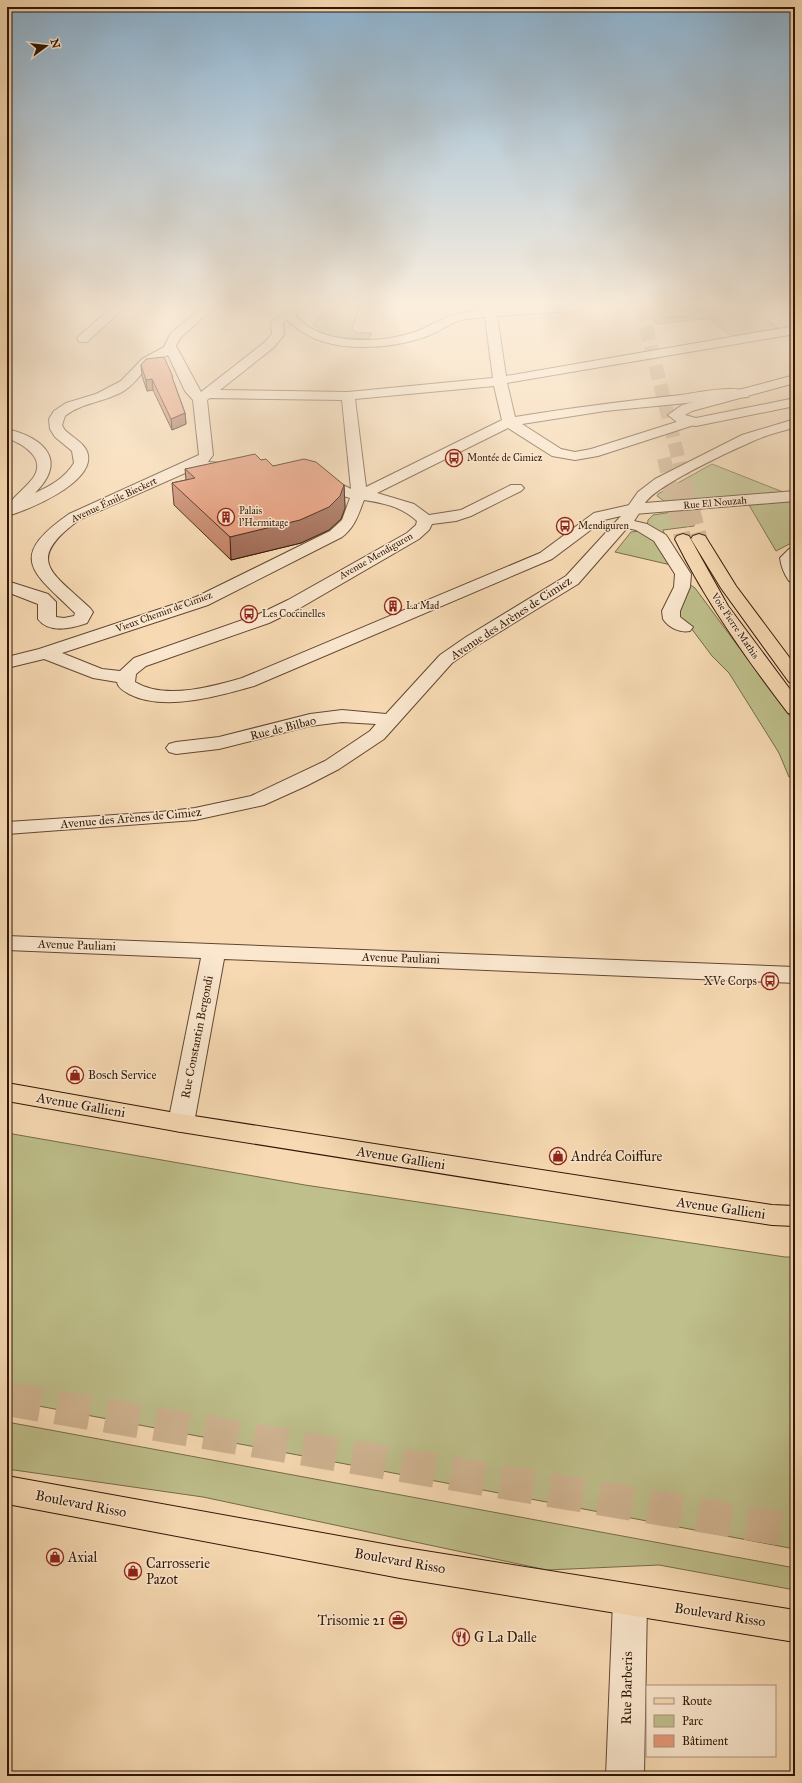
<svg xmlns="http://www.w3.org/2000/svg" width="802" height="1783" viewBox="0 0 802 1783" font-family="'IM FELL Great Primer',serif">
<rect width="100%" height="100%" fill="#f7dab3"/>
<filter id="stains"><feTurbulence type="fractalNoise" baseFrequency=".005" numOctaves="4"/><feColorMatrix values="0 0 0 0 .2 0 0 0 0 .09 0 0 0 0 .02 0 0 0 .5 -.17"/></filter>
<radialGradient id="worn" r=".72"><stop offset=".6" stop-color="#630" stop-opacity="0"/><stop offset="1" stop-color="#630" stop-opacity=".3"/></radialGradient>
<!-- green -->
<g fill="#bebf8b" stroke="#786a49">
<path d="M334,307H360L352,328L357,333H372L369,339L330,337L313,325L316,318Z"/>
<path d="M636,307H661L652,309L663,317L693,316L680,307H749L778,328L731,336L709,318L658,324Z"/>
<path d="M712,464L783,492L671,502L664,501L657,496L658,494Z"/>
<path d="M795,501V541L776,551L749,505Z"/>
<path d="M692,509L694,526L663,530L668,543L647,527L648,520L653,515Z"/>
<path d="M639,531L650,535L671,565L615,552L631,532Z"/>
<path d="M689,584L695,588L795,723V777H789L779,753L729,673L712,656L691,628L677,617Z"/>
<path d="M7,1133L305,1185L785,1257H795V1549L7,1400Z"/>
<path d="M7,1422L795,1568V1590L659,1565L547,1570L203,1497L7,1469Z"/>
</g>
<g fill="none" stroke-linecap="round" stroke-linejoin="round">
<!-- primary-tunnel -->
<path stroke="#cfb391" stroke-width="34" stroke-dasharray="34 16" stroke-linecap="butt" d="M7,1399L795,1531"/>
<!-- trunk-tunnel-far1 -->
<g stroke="#cfb391" stroke-width="14" stroke-dasharray="14 6" stroke-linecap="butt">
<path d="M641,307L685,485"/>
<path d="M664,458L670,485"/>
</g>
<!-- trunk-tunnel -->
<g stroke="#cfb391" stroke-width="17" stroke-dasharray="17 8" stroke-linecap="butt">
<path d="M670,484L683,539"/>
<path d="M685,484L699,539"/>
</g>
<!-- minor casing -->
<g stroke="#624732" stroke-width="2">
<g id="minor">
<path d="M112,307H125L87,342H79L77,339L79,336Z"/>
<path d="M202,307H215L180,338L176,346L201,392L265,342L272,334L271,322L284,313L279,307H291C294,311 296,315 299,319C325,346 383,343 415,332C426,328 435,322 446,318C458,313 471,311 484,310V307H496V308L578,307L576,310L572,311L497,316L506,376L795,326V334L507,383L515,417C570,408 625,401 681,395C702,392 727,386 748,391L750,394L748,397L605,411L522,424L561,449L575,452L591,449L689,418L694,419L696,422L694,425L598,456L575,460L552,456L508,428L377,493L414,504L429,515L461,510L511,485H521L524,488L521,491L471,516L456,521L432,524L429,530L419,539L300,608L269,623L146,666L136,674L135,682C165,700 210,687 242,678L540,553L594,513L634,504L639,506L642,509L634,521L647,524L666,535L691,574L690,587L680,611V617L693,627L690,631C680,633 669,628 663,619L662,611L674,587L675,574L654,541L636,530L627,528L578,584L478,645L452,663L384,739L339,769L306,786L264,805L195,820L7,834V822L160,812L195,808L251,796L325,761L370,731L376,724L342,722L310,726L219,749L176,754L169,752L166,748L169,744L176,742L219,737L310,714L342,710L386,714L440,655L466,637L566,576L621,516L604,520L552,559L254,686C219,696 164,712 129,694C124,691 118,688 117,682L93,678L44,659L7,668V657L39,649L196,597L330,531L342,520L350,498L333,493L313,481L311,478L313,475H323L351,489L342,400L210,398L207,400L213,455L208,462L235,464L237,467L235,470H192L79,520C23,561 53,573 90,608L93,612L87,623C73,628 49,634 38,619V604L7,592V581L48,594L56,602V617L64,618L74,616L75,613C33,572 6,558 69,514L199,455L193,400L185,391L168,355C161,359 153,362 147,368C138,377 133,386 122,392C104,402 81,403 65,416L62,425L64,429C71,437 86,443 88,455C93,483 29,510 7,516V506L12,504L10,502L13,499C19,492 27,486 33,478C47,458 23,444 7,438V429C44,438 68,460 35,493C50,486 65,478 74,463L72,451L55,437L50,429L49,419L54,411L66,403L96,394L121,381L142,359L164,347L171,333ZM485,317L493,378L348,392L220,390L273,348L284,335L283,323L287,320C292,324 298,330 304,333C335,353 391,349 425,337C437,333 447,325 458,321C467,318 476,318 485,317ZM494,386L502,420L366,487L355,399ZM364,500C384,503 402,507 417,521L416,525L407,533L288,600L257,615L134,658L120,671L102,669L62,653L208,605L342,537C355,527 358,515 364,500Z"/>
<path d="M7,936L795,967V983L224,959L194,1123L190,1130L181,1132L172,1130L168,1123L201,958L7,950Z"/>
<path d="M630,1585L642,1590L647,1601L644,1776H606L613,1601L618,1590Z"/>
</g>
</g>
<!-- tertiary casing -->
<g stroke="#624732" stroke-width="2">
<g id="tertiary">
<path d="M795,375V383L692,411L685,415L696,418L795,398V406L696,426L678,423L668,415L682,405Z"/>
<path d="M795,419V427C781,432 765,435 751,442C728,452 657,485 645,503L795,491V501L634,514L629,512L626,509L638,492L655,479L742,435Z"/>
<path d="M795,547V582L789,581C784,574 781,566 780,558L789,549Z"/>
</g>
</g>
<!-- primary casing -->
<g stroke="#311607" stroke-width="2">
<g id="primary">
<path d="M7,1083L181,1114L671,1190L772,1205L795,1206V1226L772,1225L671,1210L181,1132L7,1101Z"/>
<path d="M7,1476L400,1547L795,1610V1642L400,1578L7,1504Z"/>
</g>
</g>
<!-- trunk casing -->
<g stroke="#311607" stroke-width="2">
<g id="trunk">
<path d="M683,534L689,536L728,606L795,696V715L788,713C746,658 706,602 675,539L677,536Z"/>
<path d="M699,534L705,536L736,586L795,665V683L789,682L721,588L691,539L693,536Z"/>
</g>
</g>
<!-- minor -->
<use href="#minor" fill="#fae7ce" fill-rule="evenodd"/>
<!-- tertiary -->
<use href="#tertiary" fill="#fae7ce" fill-rule="evenodd"/>
<!-- primary -->
<use href="#primary" fill="#f7dab3" fill-rule="evenodd"/>
<!-- trunk -->
<use href="#trunk" fill="#f7dab3" fill-rule="evenodd"/>
</g>
<!-- wall -->
<g fill="#c68367" stroke="#311607">
<path d="M141,365L174,383L185,413L186,424L172,430L153,390L147,391L142,376Z"/>
<path d="M261,460L273,466L344,485L345,508L341,519L329,530L301,543L231,560L174,505L172,483L186,480L185,469Z"/>
</g>
<!-- shaded-wall -->
<g fill="#a16a54" stroke="#311607">
<path d="M152,379L153,390L147,391L146,380Z"/>
<path d="M185,413L186,424L172,430L171,419Z"/>
<path d="M344,485L345,508L341,519L329,530L301,543L231,560L230,537Z"/>
</g>
<!-- building -->
<g fill="#e69878" stroke="#311607">
<path d="M164,357L173,377H172L185,413L171,419L152,379L146,380L141,365L146,359Z"/>
<path d="M255,454L261,460L266,459L273,466L304,459L316,462L344,485L340,496L329,507L300,520L230,537L172,483L195,478L185,469Z"/>
</g>
<!-- sky -->
<linearGradient id="sky" x2="0" y2="1"><stop stop-color="#8cb5d5"/><stop offset="0.55" stop-color="#fbeedd"/><stop offset="1" stop-color="#fbeedd" stop-opacity="0"/></linearGradient>
<rect width="802" height="556" fill="url(#sky)"/>
<!-- icons -->
<defs>
<g id="bus-ring" transform="scale(0.9)"><circle r="9.5" fill="#fae7ce" stroke="#8f2418" stroke-width="1.5"/><path d="M-5-6H5V4H4V6H2V4H-2V6H-4V4H-5ZM-3.5-4V0h7V-4ZM-3.5 1.2v1.5H-2V1.2ZM2 1.2v1.5H3.5V1.2Z" fill="#8f2418"/></g>
<g id="building-ring" transform="scale(0.9)"><circle r="9.5" fill="#fae7ce" stroke="#8f2418" stroke-width="1.5"/><path d="M-4-6H4V6H1V3H-1V6H-4ZM-2.5-4.3h1.7v1.8h-1.7ZM.8-4.3h1.7v1.8H.8ZM-2.5-1h1.7V.8h-1.7ZM.8-1h1.7V.8H.8Z" fill="#8f2418"/></g>
<g id="shop-ring" transform="scale(0.9)"><circle r="9.5" fill="#fae7ce" stroke="#8f2418" stroke-width="1.5"/><path d="M-5-2.5h2.3a2.7 3.5 0 0 1 5.4 0H5L5.5 6h-11ZM-1.5-2.5h3a1.5 2.3 0 0 0-3 0Z" fill="#8f2418"/></g>
<g id="office-ring" transform="scale(0.9)"><circle r="9.5" fill="#fae7ce" stroke="#8f2418" stroke-width="1.5"/><path d="M-6-3h4V-5.5h4V-3h4V5H-6ZM-1-4.5V-3h2v-1.5ZM-6 0V1H6V0Z" fill="#8f2418"/></g>
<g id="restaurant-ring" transform="scale(0.9)"><circle r="9.5" fill="#fae7ce" stroke="#8f2418" stroke-width="1.5"/><path d="M-5-6h1v4h1v-4h1v4h1v-4h1v5L-1.5 .5V6h-2V.5L-5-1ZM5-6V6H3V1.5H1.5Q1.5-4 5-6Z" fill="#8f2418"/></g>
</defs>
<g fill-rule="evenodd">
<use href="#bus-ring" x="454" y="458"/>
<use href="#building-ring" x="226" y="517"/>
<use href="#bus-ring" x="565" y="526"/>
<use href="#building-ring" x="393" y="606"/>
<use href="#bus-ring" x="249" y="614"/>
<use href="#bus-ring" x="770" y="981"/>
<use href="#shop-ring" x="75" y="1075"/>
<use href="#shop-ring" x="558" y="1156"/>
<use href="#shop-ring" x="55" y="1557"/>
<use href="#shop-ring" x="133" y="1571"/>
<use href="#office-ring" x="398" y="1620"/>
<use href="#restaurant-ring" x="461" y="1637"/>
</g>
<g text-anchor="middle" dominant-baseline="central" stroke-width="3" stroke-linejoin="round" paint-order="stroke">
<!-- far-poi labels -->
<g font-size="10" fill="#311607" stroke="#fae7ce" text-anchor="start">
<text x="467" y="458">Montée de Cimiez</text>
<text x="239" y="511">Palais<tspan x="239" dy="12">l'Hermitage</tspan></text>
<text x="578" y="526">Mendiguren</text>
<text x="406" y="606">La Mad</text>
<text x="262" y="614">Les Coccinelles</text>
</g>
<!-- far-street labels -->
<g font-size="10" fill="#311607" stroke="#fae7ce">
<text transform="translate(114 500) rotate(-25)">Avenue Émile Bieckert</text>
<text transform="translate(715 503) rotate(-5)">Rue El Nouzah</text>
<text transform="translate(376 556) rotate(-30)">Avenue Mendiguren</text>
<text transform="translate(164 612) rotate(-20)">Vieux Chemin de Cimiez</text>
<text transform="translate(735 626) rotate(56)">Voie Pierre Mathis</text>
</g>
<!-- street labels -->
<g font-size="12" fill="#311607" stroke="#fae7ce">
<text transform="translate(511 618) rotate(-33)">Avenue des Arènes de Cimiez</text>
<text transform="translate(283 728) rotate(-14)">Rue de Bilbao</text>
<text transform="translate(131 818) rotate(-5)">Avenue des Arènes de Cimiez</text>
<text transform="translate(77 945) rotate(2)">Avenue Pauliani</text>
<text transform="translate(401 958) rotate(2)">Avenue Pauliani</text>
<text transform="translate(197 1037) rotate(-79)">Rue Constantin Bergondi</text>
</g>
<!-- poi labels -->
<g font-size="12" fill="#311607" stroke="#fae7ce" text-anchor="end">
<text x="757" y="981">XVe Corps</text>
<text x="88" y="1075" text-anchor="start">Bosch Service</text>
</g>
<!-- near-street labels -->
<g font-size="14" fill="#311607" stroke="#fae7ce">
<text transform="translate(81 1105) rotate(10)">Avenue Gallieni</text>
<text transform="translate(401 1158) rotate(9)">Avenue Gallieni</text>
<text transform="translate(721 1208) rotate(8)">Avenue Gallieni</text>
<text transform="translate(81 1504) rotate(11)">Boulevard Risso</text>
<text transform="translate(400 1561) rotate(10)">Boulevard Risso</text>
<text transform="translate(720 1615) rotate(9)">Boulevard Risso</text>
<text transform="translate(627 1688) rotate(-89)">Rue Barberis</text>
</g>
<!-- near-poi labels -->
<g font-size="14" fill="#311607" stroke="#fae7ce" text-anchor="start">
<text x="571" y="1156">Andréa Coiffure</text>
<text x="68" y="1557">Axial</text>
<text x="146" y="1563">Carrosserie<tspan x="146" dy="16">Pazot</tspan></text>
<text x="385" y="1620" text-anchor="end">Trisomie 21</text>
<text x="474" y="1637">G La Dalle</text>
</g>
</g>
<!-- margin -->
<rect width="802" height="1783" fill="none" stroke="#f7dab3" stroke-width="24"/>
<rect x="8" y="8" width="786" height="1767" fill="none" stroke="#311607" stroke-width="2"/>
<rect x="12" y="12" width="778" height="1759" fill="none" stroke="#311607"/>
<!-- legend -->
<rect x="646" y="1685" width="130" height="72" fill="#fae7ce" stroke="#aa937e"/>
<rect x="654" y="1698" width="20" height="6" fill="#f7dab3" stroke="#aa937e"/>
<text x="682" y="1705" font-size="12" fill="#311607">Route</text>
<rect x="654" y="1715" width="20" height="12" fill="#bebf8b" stroke="#aa937e"/>
<text x="682" y="1725" font-size="12" fill="#311607">Parc</text>
<rect x="654" y="1735" width="20" height="12" fill="#e69878" stroke="#aa937e"/>
<text x="682" y="1745" font-size="12" fill="#311607">Bâtiment</text>
<!-- north arrow -->
<g transform="translate(46 46) rotate(75)" stroke="#fae7ce" stroke-width="3" paint-order="stroke">
<path d="M0-3L7 15L0 10L-7 15Z" fill="#311607"/>
<text y="-6" font-size="11" font-weight="bold" text-anchor="middle" fill="#311607">N</text>
</g>
<rect width="100%" height="100%" filter="url(#stains)"/>
<rect width="100%" height="100%" fill="url(#worn)"/>
</svg>
